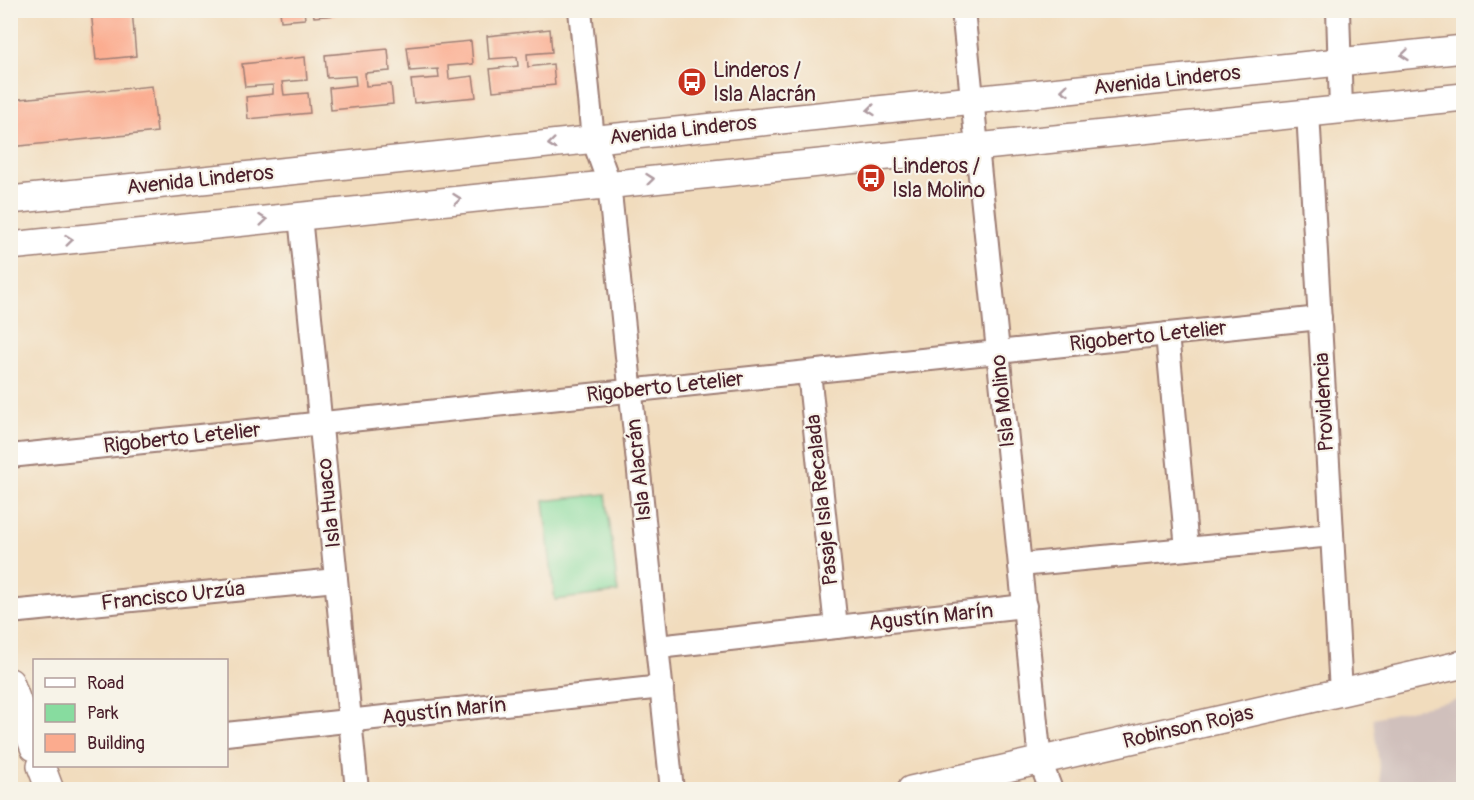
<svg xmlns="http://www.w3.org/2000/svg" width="1474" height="800" viewBox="0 0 1474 800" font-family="Pangolin,sans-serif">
<rect width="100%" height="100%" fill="#f7f3e8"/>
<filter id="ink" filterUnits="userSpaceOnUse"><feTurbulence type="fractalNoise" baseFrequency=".0167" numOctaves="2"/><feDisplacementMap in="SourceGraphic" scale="12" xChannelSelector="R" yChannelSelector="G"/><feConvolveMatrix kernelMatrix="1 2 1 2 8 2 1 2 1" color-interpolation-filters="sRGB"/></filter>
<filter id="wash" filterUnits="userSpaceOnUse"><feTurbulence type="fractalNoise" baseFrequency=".008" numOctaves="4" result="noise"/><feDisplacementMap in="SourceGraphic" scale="24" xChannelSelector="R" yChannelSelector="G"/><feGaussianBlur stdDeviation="1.35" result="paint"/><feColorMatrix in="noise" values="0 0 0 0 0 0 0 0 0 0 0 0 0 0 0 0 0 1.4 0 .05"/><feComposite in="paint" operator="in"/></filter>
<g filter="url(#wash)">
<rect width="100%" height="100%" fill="#f1dcbd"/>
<!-- industrial -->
<path fill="#d0c0bc" d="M1463,698V789H1382L1373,718Z"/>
<!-- green -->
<path fill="#87dc9f" stroke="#687e65" stroke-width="1.5" d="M606,494L618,592L555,600L543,501Z"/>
<g id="blocks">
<!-- building -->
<g fill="#fbab8e">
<path d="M91,10H132L136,56L96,60Z"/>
<path d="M280,10H304L305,19L281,21Z"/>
<path d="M313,10H336V15L314,17Z"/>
<path d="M550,29L552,52L527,54L528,67L553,64L555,85L493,91L490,69L518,66L517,57L489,59L487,36Z"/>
<path d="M471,41L473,64L448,66L449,79L473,76L476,97L414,103L411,80L439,78L438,69L410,71L407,47Z"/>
<path d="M388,49L390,71L365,73L366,86L391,84L393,104L331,110L329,88L356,85L355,76L327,78L325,55Z"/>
<path d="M305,57L307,80L282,82L284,95L308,93L310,113L248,119L246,97L273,94V85L245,87L242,64Z"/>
<path d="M152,86L157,132L10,147V100Z"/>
</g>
</g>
</g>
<g filter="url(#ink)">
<use href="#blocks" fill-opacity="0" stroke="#9e7e74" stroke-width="1.5"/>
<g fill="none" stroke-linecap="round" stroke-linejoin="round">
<!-- minor casing -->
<g stroke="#9e7e74" stroke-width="26">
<g id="minor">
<path d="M580,10L593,139L609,183L672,790"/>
<path d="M963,10L1040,761L1051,790"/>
<path d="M1338,10L1341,109"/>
<path d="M1308,112L1341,692"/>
<path d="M300,216L357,790"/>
<path d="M1167,334L1187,549"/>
<path d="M809,372L836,627"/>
<path d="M10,456L1320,318"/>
<path d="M1020,565L1332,535"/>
<path d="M10,612L336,580"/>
<path d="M658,647L1025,606"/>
<path d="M226,734L662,687"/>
</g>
</g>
<!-- tertiary casing -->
<g stroke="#9e7e74" stroke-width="30">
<g id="tertiary">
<path d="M10,200L1464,49"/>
<path d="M10,246L1464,97"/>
<path d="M10,682L34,747"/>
<path d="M41,766L50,790"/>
<path d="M911,790L1464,664"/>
</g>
</g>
<!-- minor -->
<use href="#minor" stroke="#fff" stroke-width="22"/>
<!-- tertiary -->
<use href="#tertiary" stroke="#fff" stroke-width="27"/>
</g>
<!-- one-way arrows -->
<defs><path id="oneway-chevron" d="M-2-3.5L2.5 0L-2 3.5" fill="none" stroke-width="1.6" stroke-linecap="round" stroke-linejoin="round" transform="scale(1.5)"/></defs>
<g stroke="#ae9aa0">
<use href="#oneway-chevron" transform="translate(1405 55) rotate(174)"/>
<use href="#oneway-chevron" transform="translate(1065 90) rotate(174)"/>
<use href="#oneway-chevron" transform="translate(871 110) rotate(174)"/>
<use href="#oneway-chevron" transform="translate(552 144) rotate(174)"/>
<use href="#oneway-chevron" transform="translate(650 179) rotate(-6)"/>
<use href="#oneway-chevron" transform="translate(457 199) rotate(-6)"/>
<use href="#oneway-chevron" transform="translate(263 220) rotate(-6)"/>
<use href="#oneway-chevron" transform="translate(69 240) rotate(-6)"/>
</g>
</g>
<!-- icons -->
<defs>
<g id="bus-disc" transform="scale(1.5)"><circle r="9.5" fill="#c8321e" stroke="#f7f3e8"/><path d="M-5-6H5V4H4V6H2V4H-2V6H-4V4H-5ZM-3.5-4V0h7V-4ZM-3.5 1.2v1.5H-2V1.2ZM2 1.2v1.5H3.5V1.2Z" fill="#fff"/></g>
</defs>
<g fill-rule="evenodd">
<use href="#bus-disc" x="692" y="82"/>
<use href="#bus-disc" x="871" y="178"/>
</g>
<g text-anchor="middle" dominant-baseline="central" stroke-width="4.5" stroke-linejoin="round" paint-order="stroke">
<!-- poi labels -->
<g font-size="21" fill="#4a1f2b" stroke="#f7f3e8" text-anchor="start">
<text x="713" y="70">Linderos /<tspan x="713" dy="24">Isla Alacrán</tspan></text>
<text x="892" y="166">Linderos /<tspan x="892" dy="24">Isla Molino</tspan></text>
</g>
<!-- street labels -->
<g font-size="21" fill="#4a1f2b" stroke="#f7f3e8">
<text transform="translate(1167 80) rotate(-6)">Avenida Linderos</text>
<text transform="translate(683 130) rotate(-6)">Avenida Linderos</text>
<text transform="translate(200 180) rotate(-6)">Avenida Linderos</text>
<text transform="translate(1148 336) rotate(-6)">Rigoberto Letelier</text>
<text transform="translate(665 387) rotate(-6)">Rigoberto Letelier</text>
<text transform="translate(1003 401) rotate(-96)">Isla Molino</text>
<text transform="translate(1324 402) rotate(-93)">Providencia</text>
<text transform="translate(182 438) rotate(-6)">Rigoberto Letelier</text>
<text transform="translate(639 470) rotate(-96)">Isla Alacrán</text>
<text transform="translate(822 500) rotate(-96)">Pasaje Isla Recalada</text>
<text transform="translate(329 503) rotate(-96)">Isla Huaco</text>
<text transform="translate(173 596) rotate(-6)">Francisco Urzúa</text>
<text transform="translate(931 617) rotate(-6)">Agustín Marín</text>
<text transform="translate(444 711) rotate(-6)">Agustín Marín</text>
<text transform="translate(1188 727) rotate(-13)">Robinson Rojas</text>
</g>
</g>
<!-- margin -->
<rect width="1474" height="800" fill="none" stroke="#f7f3e8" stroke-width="36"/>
<!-- legend -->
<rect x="33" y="659" width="195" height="108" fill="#f7f3e8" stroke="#b29e9c" stroke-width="1.5"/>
<rect x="45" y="678" width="30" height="9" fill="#ffffff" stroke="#b29e9c" stroke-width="1.5"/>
<text x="87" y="689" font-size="18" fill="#4a1f2b">Road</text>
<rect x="45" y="704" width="30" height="18" fill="#87dc9f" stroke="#b29e9c" stroke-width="1.5"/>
<text x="87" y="719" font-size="18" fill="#4a1f2b">Park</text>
<rect x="45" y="734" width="30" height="18" fill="#fbab8e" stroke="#b29e9c" stroke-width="1.5"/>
<text x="87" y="749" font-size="18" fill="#4a1f2b">Building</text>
</svg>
